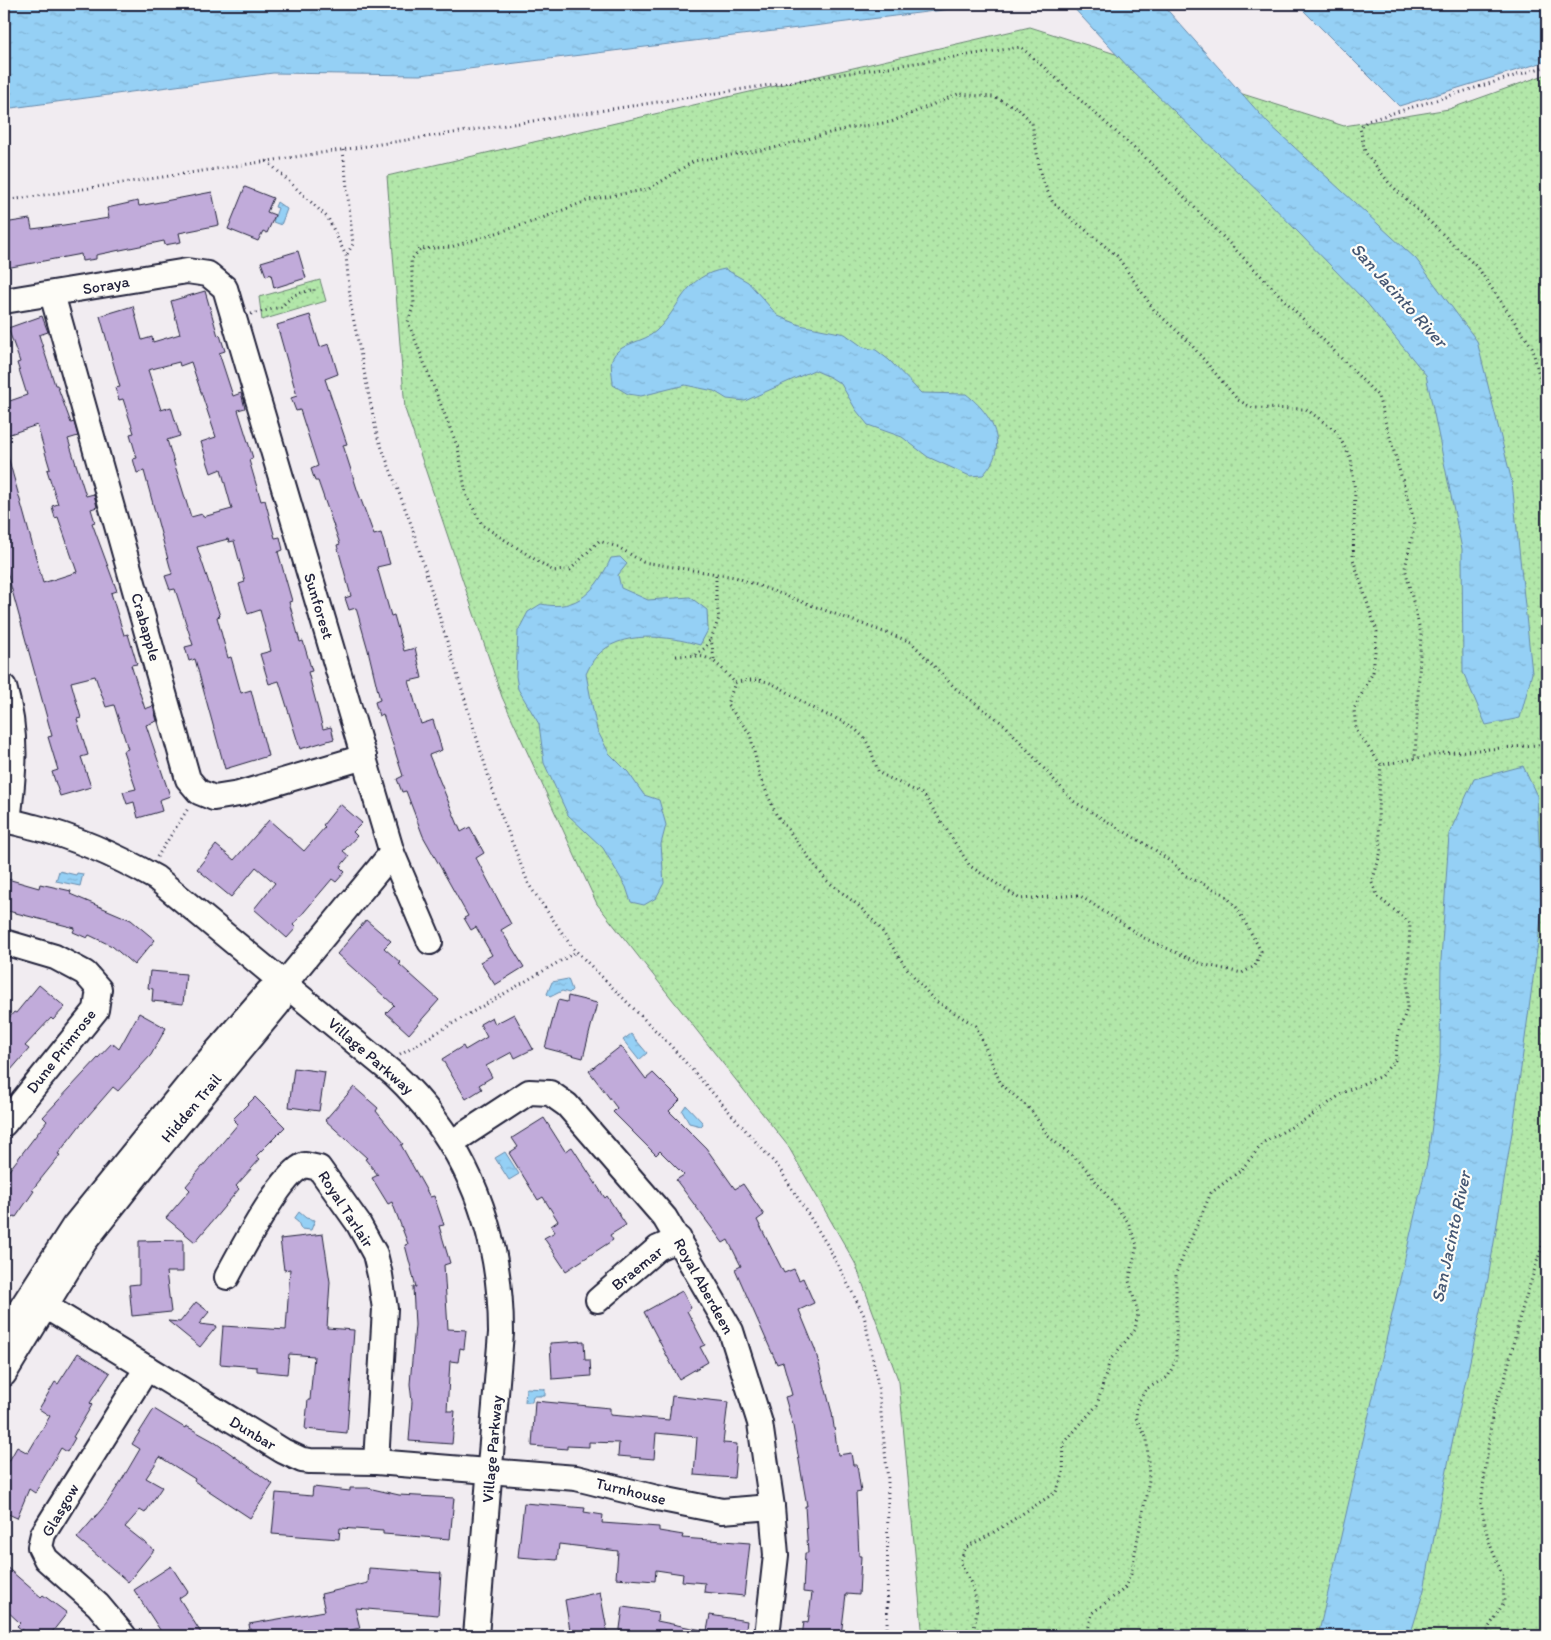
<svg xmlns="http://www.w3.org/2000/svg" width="1551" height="1640" viewBox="0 0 1551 1640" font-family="Itim,sans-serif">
<defs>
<pattern id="green-dots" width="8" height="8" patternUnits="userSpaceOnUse" patternTransform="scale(1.25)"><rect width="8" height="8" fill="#b2e7a9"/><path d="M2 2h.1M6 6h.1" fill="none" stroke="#99c692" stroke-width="1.8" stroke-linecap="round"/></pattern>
<pattern id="water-ripples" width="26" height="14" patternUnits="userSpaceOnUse" patternTransform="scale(1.25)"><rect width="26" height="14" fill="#95d0f5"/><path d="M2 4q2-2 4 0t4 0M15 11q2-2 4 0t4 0" fill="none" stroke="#80b2d3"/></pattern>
</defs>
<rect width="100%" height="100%" fill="#f1ecf1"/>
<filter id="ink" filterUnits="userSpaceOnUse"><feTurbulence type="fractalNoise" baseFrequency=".02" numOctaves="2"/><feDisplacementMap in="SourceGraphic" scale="10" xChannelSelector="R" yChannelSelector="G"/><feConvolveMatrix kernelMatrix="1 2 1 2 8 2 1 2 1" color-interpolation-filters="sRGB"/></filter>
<g filter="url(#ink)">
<!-- green -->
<g fill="url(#green-dots)" stroke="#6a8472">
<path d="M1030,27L1344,126L1449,109L1547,74V1636H919L922,1628L899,1382L855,1263L788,1146L597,904L502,697L405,409L387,176Z"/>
<path d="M320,280L326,301L262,320L259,297Z"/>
</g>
<!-- water -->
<g fill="url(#water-ripples)" stroke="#678aab">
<path d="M4,4H991L420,75L273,73L4,109Z"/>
<path d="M1070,4H1162L1268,123L1416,259L1477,341L1512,482L1532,673L1520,718L1486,725L1463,672L1462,549L1426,375L1366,302L1264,197L1131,70Z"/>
<path d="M1297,4H1547V61L1399,106Z"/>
<path d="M277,202L287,209L281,225L273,222L278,208L275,207Z"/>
<path d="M725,269L748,282L778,316L800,325L845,334L863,347L876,350L889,360L921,393L966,394C993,415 1010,446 983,475L970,476L928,457L902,437L868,425L856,410L841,384L830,377L814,370L745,401L727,399L714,391L685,385L641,396L628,394L613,385C613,378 610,365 612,359C619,342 644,343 656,331C682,307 683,276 725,269Z"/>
<path d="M620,557L627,564L618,575L621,588L648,600L690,597L707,610L708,630L700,645C669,636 620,629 596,657C592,661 589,668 586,674L597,730L609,753L628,772L644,795L659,800L666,825L661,844L664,883L656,898L644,905L631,902L626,887L603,848L568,815L544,763L539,724L518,689L516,676L518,631L528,612L541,604C578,612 597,589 611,558Z"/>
<path d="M1523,766L1537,796L1542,912L1514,1120L1488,1279L1452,1443L1424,1590L1410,1636H1318L1428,1158L1440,1059L1441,960L1449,834L1474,779Z"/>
<path d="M59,871L76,875L77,873L83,874L80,886L56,881Z"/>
<path d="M568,979L572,990L569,993L562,991L550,997L547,994L552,982Z"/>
<path d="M631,1034L647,1053L639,1060L623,1040Z"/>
<path d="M686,1105L702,1122L703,1124L701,1126L689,1123L682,1111Z"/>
<path d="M505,1152L519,1174L509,1180L495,1158Z"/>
<path d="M299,1212L306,1218L315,1220L311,1230L301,1229L298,1222L294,1219Z"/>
<path d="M526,1388L545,1389V1396H533L532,1402H525Z"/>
</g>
<!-- building -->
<g fill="#c1abda" stroke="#22223b" fill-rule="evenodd">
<path d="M245,187L273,198L267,212L275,215L267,233L263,231L258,241L228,229Z"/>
<path d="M212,192L219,225L179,233L181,242L165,245L164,241L96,255V259L82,261L81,254L6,268L4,223L30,219L32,229L64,225L109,218L107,208L138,201L139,206Z"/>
<path d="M298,251L306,278L274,288L271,274L266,276L261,262Z"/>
<path d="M205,291L218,336L220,335L225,351L219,353L233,396L241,393L245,408L238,410L253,458L249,460L261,501L265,500L275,538L280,537L283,550L278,552L292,601L289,602L300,642L303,641L312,671L308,672L323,729L331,727L334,739L300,749L279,681L269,684L260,654L271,651L260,610L248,614L239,584L245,582L234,541L229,542L228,539L197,547L220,616L217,617L228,658L231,657L241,693L251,690L268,756L225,769L195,659L189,661L185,647L193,645L175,589L170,590L165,576L172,574L144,471L137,473L133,459L137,458L130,434L134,433L123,399L119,400L115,388L120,387L100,316L133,306L142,340L152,337L153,342L180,334L171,301ZM179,362L180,366L191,362L216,437L201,442L211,473L221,469L232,509L203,517L202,514L191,517L167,440L180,436L171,407L161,410L148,370Z"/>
<path d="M310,315L320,347L329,344L338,374L325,379L347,444L343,445L357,489L374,535L381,533L390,564L377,567L391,616L394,615L404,651L415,648L422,678L409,681L421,724L433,720L442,750L429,755L461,832L470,827L484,853L476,858L511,924L501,930L524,967L495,985L480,962L492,955L476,927L471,930L464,918L468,916L423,836L406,791L402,792L397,779L403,776L383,714L379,716L375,702L380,700L368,650L356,608L349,610L345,598L351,596L337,545L340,544L318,481H315L311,469L318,466L300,410L296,411L291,398L297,396L277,325Z"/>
<path d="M42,316L48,332L39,335L55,385H57L71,423L74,422L78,436L68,439L86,496L94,494L97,507L91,509L95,522L92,523L117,591L111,593L124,635L128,634L137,664L131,665L145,709L153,706L157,721L146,725L170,796L159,800L162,811L138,818L134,802L127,804L123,792L136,789L123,751L128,749L114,705L106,707L95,676L71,682L81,718L77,719L88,755L81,757L91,787L60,796L52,772L58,770L48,737L52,736L4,561V454L7,453L43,583L77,572L58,517L55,518L52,506L58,504L47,470L50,469L37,425L4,436V403L27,395L17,363L20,362L8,328Z"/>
<path d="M340,804L362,823L353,832L357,836L343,851L349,856L340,867L345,872L336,882L332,879L293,925L296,928L287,938L254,909L275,883L256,867L231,897L197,869L216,845L234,860L269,820L304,851L325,827L323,825Z"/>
<path d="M4,878L39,888L40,884L71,891L70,894L131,920L155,940L134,965L112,946L89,935L87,938L73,932L75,928L4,910Z"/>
<path d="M366,920L391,941L384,948L401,963L399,964L439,1000L409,1034L386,1013L394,1005L337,954Z"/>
<path d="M150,971L186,974L183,1004L152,1001L153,989L148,988Z"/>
<path d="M39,985L65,1007L53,1020L51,1018L25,1046L29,1049L4,1078V1024L14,1012L16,1013Z"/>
<path d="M568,996L597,1003L583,1058L545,1048L558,1000L567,1002Z"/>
<path d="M139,1013L166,1028L151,1055L118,1091L113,1087L81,1124L58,1154L60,1155L32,1190L34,1191L16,1217L14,1216L4,1231V1177L47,1121L43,1117L112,1043L119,1049Z"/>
<path d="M514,1014L533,1049L515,1058L512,1052L486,1066L492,1077L479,1085L482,1089L466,1099L442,1059L463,1046L465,1050L487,1037L480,1024L492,1017L495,1024Z"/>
<path d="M621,1046L646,1079L653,1073L680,1100L669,1111L706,1148L735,1189L743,1184L764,1215L757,1220L784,1273L794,1269L799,1280L803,1278L814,1303L799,1310L815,1349L832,1413L838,1455L851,1453L853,1465H857L861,1492L856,1493L859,1556H861L859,1595L846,1594L841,1636H802L804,1622L808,1623L812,1593L803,1592L805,1553H808L805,1506H807L793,1426L785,1397L792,1395L783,1362L777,1364L735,1269L741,1266L728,1240L723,1243L676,1180L684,1175L660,1151L656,1155L613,1112L617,1108L589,1071Z"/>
<path d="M294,1068L325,1072L319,1111L289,1107Z"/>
<path d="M354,1087L378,1108L376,1111L403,1144L401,1145L430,1197L434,1196L444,1225L439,1226L450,1263L444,1265L448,1329L466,1330L464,1349L460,1348L458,1362L450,1361L447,1411H455L452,1444L409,1441L412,1402L410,1384L415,1325L413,1287H416L405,1245L408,1244L392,1202L388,1204L372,1178L378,1175L365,1159L367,1158L325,1120Z"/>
<path d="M255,1097L285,1127L256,1156L260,1159L236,1186L239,1189L195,1242L166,1218L190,1190L186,1186L238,1124L233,1119Z"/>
<path d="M544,1118L565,1151L572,1147L605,1198L607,1196L626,1225L610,1235L613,1240L566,1271L544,1238L555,1232L551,1226L558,1221L543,1197L538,1200L509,1153L518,1147L512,1138Z"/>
<path d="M323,1234L330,1282L327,1328L354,1330L347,1433L305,1429L308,1400H310L314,1356L289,1354L287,1374L257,1371V1367L220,1364L223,1326L286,1330L290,1269L284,1270L280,1239Z"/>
<path d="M183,1240V1272H166L171,1312L132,1316L129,1285L139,1284V1241Z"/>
<path d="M682,1291L691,1308L687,1311L705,1345L700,1347L708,1362L679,1379L644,1312Z"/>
<path d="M196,1302L209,1312L199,1324L217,1326L200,1347L168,1321L180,1322Z"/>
<path d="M584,1341L585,1360H590L591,1376L552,1379L550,1343Z"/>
<path d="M78,1353L110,1373L90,1403L92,1405L73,1437L75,1438L67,1452L61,1448L35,1493L29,1489L17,1518L4,1512V1470L17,1447L28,1453L50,1416L39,1409L55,1382L58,1384Z"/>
<path d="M672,1396L728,1402L723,1443L737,1444L734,1478L694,1475L697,1437L656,1433L654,1459L618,1456L619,1443L589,1442V1447L567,1446V1449L532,1446L535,1401L610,1408V1415L669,1420Z"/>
<path d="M154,1409L185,1428L186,1426L213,1441L273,1484L250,1518L194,1481L195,1479L160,1457L146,1478L162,1487L145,1513L140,1510L125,1527L154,1550L128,1582L77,1538L107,1503L123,1478L140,1449L132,1444Z"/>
<path d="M313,1487L350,1491V1488H368L399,1495L454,1498L450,1539L383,1534V1531L340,1528L339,1539L272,1534L276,1493L312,1496Z"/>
<path d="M524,1503L585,1508L584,1512L603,1515L602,1523L659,1527V1531L683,1535L682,1538L750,1543L744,1596L704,1592L705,1583L682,1581L683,1574L656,1570L655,1581L616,1578L618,1551L559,1544L557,1560L518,1557Z"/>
<path d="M4,1565L41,1597L43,1595L67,1613L49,1636H30L17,1626L20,1623L4,1608Z"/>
<path d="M171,1566L188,1592L179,1598L203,1636H164L134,1590Z"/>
<path d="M369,1568L441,1573L438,1615L355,1608L360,1628L323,1636H251L249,1624L325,1611L321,1594L368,1583Z"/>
<path d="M600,1592L608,1635L571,1636L565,1600Z"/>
<path d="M623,1607L658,1612L657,1621L702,1630V1636H619Z"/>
<path d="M710,1615L747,1621L745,1636H706Z"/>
</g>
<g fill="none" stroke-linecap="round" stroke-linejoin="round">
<!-- minor casing -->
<g stroke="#22223b" stroke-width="28">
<g id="minor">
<path d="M52,294L188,779L199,792L214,798L239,794L364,757"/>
<path d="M4,301L187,271L208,274L225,288L392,853L430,942"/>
<path d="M4,687C18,734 14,774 8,821"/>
<path d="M4,821C14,821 24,825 34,827C78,838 117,856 156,878L395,1075C469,1145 501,1232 501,1333L476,1636"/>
<path d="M4,942L55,957L85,973L99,989L96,1010L4,1124"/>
<path d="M451,1143L529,1092L550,1093L567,1105L665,1218L731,1331L760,1423L772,1507L776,1555L767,1636"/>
<path d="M227,1277C240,1253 282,1172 305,1165L319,1168L358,1223L375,1254L380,1275L385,1309L376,1462"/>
<path d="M598,1300L658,1248L679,1239"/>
<path d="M45,1306L283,1451L302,1460L310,1461L376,1462L576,1478L657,1498L722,1511L772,1507"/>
<path d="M4,1335L74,1226L202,1068L268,992"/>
<path d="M4,1374L85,1241L144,1166L278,1004L285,983L392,853"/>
<path d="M124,1636L98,1605L46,1559L40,1547L43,1534L147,1368"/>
</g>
</g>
<!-- path -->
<g stroke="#22223b" stroke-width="3" stroke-dasharray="1 4" stroke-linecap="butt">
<path d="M1547,66L1367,121L1360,128L1365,152L1390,184L1478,268L1532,347L1547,407"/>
<path d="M343,150L353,244L346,256"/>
<path d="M267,161L328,218L346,256L351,307L377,435L411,524L498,807L529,885L572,947L671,1046L779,1168L828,1246L864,1315L878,1385L888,1480L887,1636"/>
<path d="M4,201L1021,47L1153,165L1378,396L1415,524L1405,568L1421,634L1415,758"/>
<path d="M251,314L281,307L294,295L314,289V291"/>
<path d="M695,655L705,648L710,640"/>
<path d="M676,656C710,654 713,658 735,683"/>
<path d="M714,659L711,639L719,618L716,598V573"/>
<path d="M157,857L189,807"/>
<path d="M400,1054L576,952"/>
<path d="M972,1636C981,1603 976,1591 960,1562L966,1547L988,1536L1056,1492L1063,1475L1064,1443L1097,1405L1110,1360L1135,1330L1138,1313L1129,1281L1137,1245L1128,1222L1081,1163L1049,1137L1031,1110L1001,1084L976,1026L934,1000L905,966L880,928L859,906L826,880L776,814L760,777L750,734L727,704L735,683C771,671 788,696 818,711C837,720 849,721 864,738C871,746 874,762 879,773L924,795L970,866L1020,899L1079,895L1144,938L1202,964L1242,973L1255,966L1261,951L1237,908L1224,894L1184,875L1176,866L1155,850L1073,801L1006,726L955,688L911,642L735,577L643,562L618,547L599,541L570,570L553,571L482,525L466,494L458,448L408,322L414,303L411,260L420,249L451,247L532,222L589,200L649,189L694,161L774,148L848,128L891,122L958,94L993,97L1018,108L1032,123L1041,177L1053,203L1117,256L1154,310L1188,341L1238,400L1253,408L1306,409L1336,431L1351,459L1355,492L1353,559L1377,632L1373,672L1354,709L1356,730L1381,765L1444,753L1547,744"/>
<path d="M1091,1636L1088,1630L1092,1613L1124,1589L1131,1574L1149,1480L1147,1439L1136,1418L1137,1405L1146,1389L1168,1377L1176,1359V1273L1211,1193L1241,1170L1264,1142L1310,1117L1344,1092L1381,1076L1395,1060L1399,1031L1407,1009L1410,923L1378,897L1372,883L1381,851L1378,811L1381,765"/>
<path d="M1487,1636L1488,1629L1504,1602L1503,1577L1488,1539L1481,1504L1493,1409L1505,1379L1520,1316L1547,1230"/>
</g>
<!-- minor -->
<use href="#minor" stroke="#fdfcf7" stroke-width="24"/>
</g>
</g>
<g text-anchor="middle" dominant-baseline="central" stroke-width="4.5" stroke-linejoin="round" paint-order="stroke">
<!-- street labels -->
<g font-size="16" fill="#22223b" stroke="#fdfcf7">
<text transform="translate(106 285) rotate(-10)">Soraya</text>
<text transform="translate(319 606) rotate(73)">Sunforest</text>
<text transform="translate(146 627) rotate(74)">Crabapple</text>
<text transform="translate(61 1051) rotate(-52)">Dune Primrose</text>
<text transform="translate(371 1056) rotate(41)">Village Parkway</text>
<text transform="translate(191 1108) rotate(-50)">Hidden Trail</text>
<text transform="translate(346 1209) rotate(57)">Royal Tarlair</text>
<text transform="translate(637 1268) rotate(-39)">Braemar</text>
<text transform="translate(704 1286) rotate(61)">Royal Aberdeen</text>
<text transform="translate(253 1433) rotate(31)">Dunbar</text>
<text transform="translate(492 1449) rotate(-85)">Village Parkway</text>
<text transform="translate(631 1491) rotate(14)">Turnhouse</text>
<text transform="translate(60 1510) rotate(-60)">Glasgow</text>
</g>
<!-- water labels -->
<g font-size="18" font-style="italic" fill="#445673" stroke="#fdfcf7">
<text transform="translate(1399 295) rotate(48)">San Jacinto River</text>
<text transform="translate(1451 1237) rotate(-78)">San Jacinto River</text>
</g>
</g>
<!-- margin -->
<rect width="1551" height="1640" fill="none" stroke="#fdfcf7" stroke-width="20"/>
<rect x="10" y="10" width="1531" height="1620" fill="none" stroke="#22223b" stroke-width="2" filter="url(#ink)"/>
</svg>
